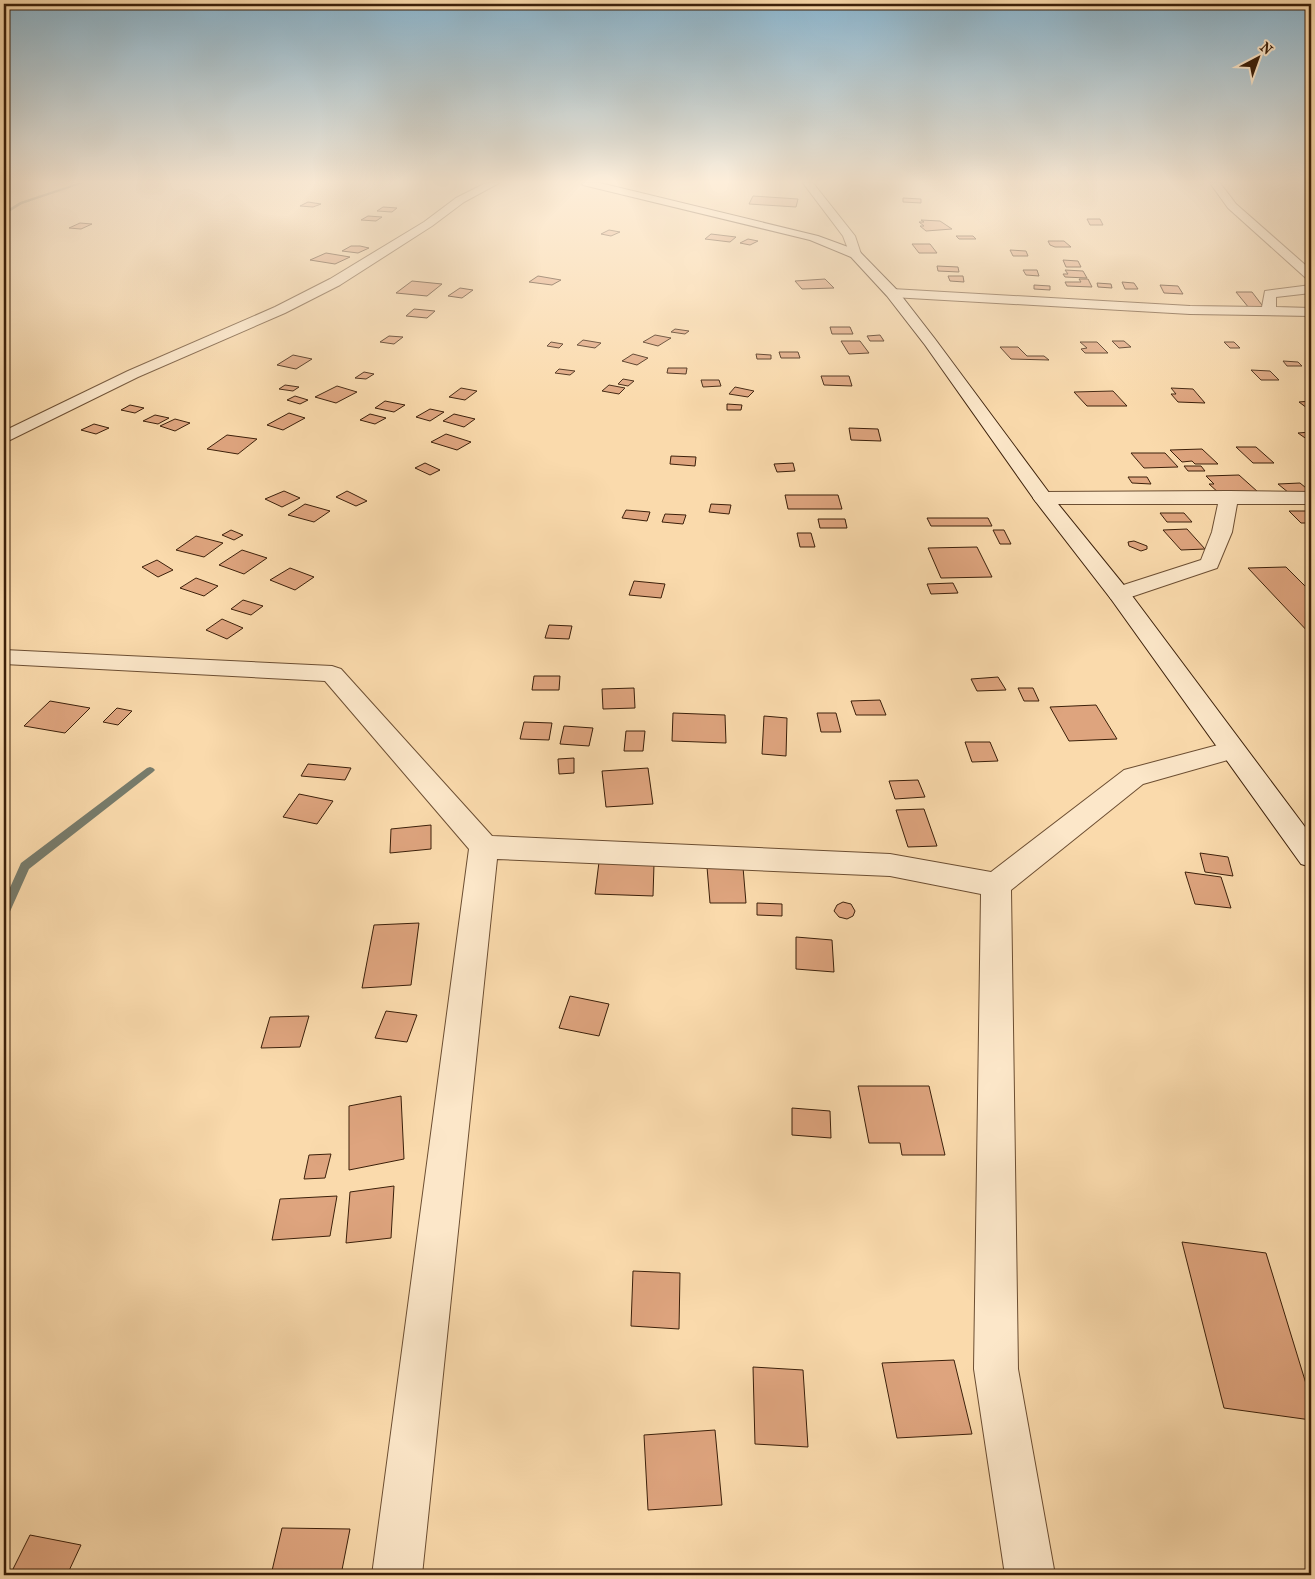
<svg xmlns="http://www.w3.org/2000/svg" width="1315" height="1579" viewBox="0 0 1315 1579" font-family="'IM FELL French Canon',serif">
<rect width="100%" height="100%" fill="#fadaac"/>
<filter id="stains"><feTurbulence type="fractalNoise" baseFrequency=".004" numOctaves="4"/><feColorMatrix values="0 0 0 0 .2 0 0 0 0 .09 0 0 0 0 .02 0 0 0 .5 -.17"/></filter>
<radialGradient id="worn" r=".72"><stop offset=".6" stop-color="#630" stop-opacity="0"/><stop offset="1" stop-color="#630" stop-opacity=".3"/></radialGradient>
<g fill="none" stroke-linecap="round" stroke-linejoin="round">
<!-- stream -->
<g fill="#777c6c" fill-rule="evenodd">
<path d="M78,183H84L22,204L4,215V212L20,202Z"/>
<path d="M150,767L153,768L155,770L153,772L29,869L8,916L4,917V901L21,863L147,768Z"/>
</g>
</g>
<!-- building -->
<g fill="#dea47e" stroke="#3c200a">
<path d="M753,196L798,199L796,207L749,204Z"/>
<path d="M903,198L921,199V203L903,202Z"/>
<path d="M308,202L321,204L313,207L300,206Z"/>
<path d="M383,207L397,208L392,212L377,211Z"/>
<path d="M368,216L382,217L376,221L361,220Z"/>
<path d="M1087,219H1100L1103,225H1090Z"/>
<path d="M921,220L940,221L952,229L926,231L920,226H924L919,222H924Z"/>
<path d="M80,223L92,224L81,229L69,228Z"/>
<path d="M609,230L620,232L611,236L601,234Z"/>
<path d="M711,234L736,237L730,242L705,239Z"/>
<path d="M956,236H973L976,239H959Z"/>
<path d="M748,239L758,241L750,245L740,243Z"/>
<path d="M1048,241H1064L1071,247H1055L1050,245Z"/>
<path d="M912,244H930L937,253H919Z"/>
<path d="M351,246H360L369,248L358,253L342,251Z"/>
<path d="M1010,250L1026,251L1028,256H1013Z"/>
<path d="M326,253L350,257L335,264L310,260Z"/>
<path d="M1063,260L1078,261L1081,267H1066Z"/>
<path d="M937,266L958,267L959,272L938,271Z"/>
<path d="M1023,270H1037L1039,276L1026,275Z"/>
<path d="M1065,270L1083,271L1087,278L1065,277L1063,274H1068Z"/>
<path d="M538,276L561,280L552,285L529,282Z"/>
<path d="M948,276H963L964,282L950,281Z"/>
<path d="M825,279L834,288L802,289L795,281Z"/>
<path d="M1079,279H1088L1092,287L1067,286L1065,282H1081Z"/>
<path d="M412,281L442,284L427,296L396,293Z"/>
<path d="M1122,282L1134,283L1138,289H1125Z"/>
<path d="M1097,283L1111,284L1112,288L1098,287Z"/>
<path d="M1034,285L1050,286V290L1034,289Z"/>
<path d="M1160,285L1178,286L1183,294L1164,293Z"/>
<path d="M460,288L473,290L462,298L448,296Z"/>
<path d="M1236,292H1252L1265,309L1249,308Z"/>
<path d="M414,309L435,311L427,318L406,316Z"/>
<path d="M830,327H850L853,334H832Z"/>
<path d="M675,329L689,331L685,334L671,332Z"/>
<path d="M655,335L671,338L658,346L643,342Z"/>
<path d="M880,335L884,341H870L867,336Z"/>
<path d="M389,336L403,337L394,344L380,342Z"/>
<path d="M583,340L601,343L595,348L577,345Z"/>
<path d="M841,341H860L869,353L849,354Z"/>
<path d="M1112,341H1124L1131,347L1119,348Z"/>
<path d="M551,342L563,344L559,348L547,346Z"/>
<path d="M1080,342H1097L1108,353H1085L1081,349L1087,348Z"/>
<path d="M1224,342H1234L1240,348H1230Z"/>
<path d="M1000,347H1018L1027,356H1044L1049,360L1011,359Z"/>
<path d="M779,352H798L800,358H781Z"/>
<path d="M633,354L648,358L637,365L622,361Z"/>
<path d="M756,354L771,355V359H757Z"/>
<path d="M293,355L312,359L296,369L277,365Z"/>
<path d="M1283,361L1298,362L1302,366H1287Z"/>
<path d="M668,368H687L686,374L667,373Z"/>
<path d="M559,369L575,371L570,375L555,373Z"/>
<path d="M1251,370L1270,371L1279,380H1261Z"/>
<path d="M364,372L374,374L366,379L355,378Z"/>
<path d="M821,376H849L852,386L824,385Z"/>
<path d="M623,379L634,381L628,386L618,384Z"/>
<path d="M701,380H719L721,386L703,387Z"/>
<path d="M285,385L299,387L293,391L279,389Z"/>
<path d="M609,385L625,388L619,394L602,391Z"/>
<path d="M337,386L357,392L336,403L315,397Z"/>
<path d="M735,387L754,391L748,397L729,394Z"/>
<path d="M461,388L477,391L465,400L449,397Z"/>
<path d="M1171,388L1193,389L1205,403L1178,402L1171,394H1176Z"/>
<path d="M1113,391L1127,406H1087L1074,392Z"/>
<path d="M295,396L308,400L300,404L287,400Z"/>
<path d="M385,401L405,405L394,412L375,408Z"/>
<path d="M1311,401V411L1299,402Z"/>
<path d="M727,404L742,405L741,410H727Z"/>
<path d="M130,405L144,408L135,413L121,410Z"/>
<path d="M430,409L444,412L430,421L416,417Z"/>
<path d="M289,413L305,418L283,430L267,425Z"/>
<path d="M370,414L386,418L375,424L360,420Z"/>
<path d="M454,414L475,419L464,427L443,421Z"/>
<path d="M155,415L169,418L158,424L143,421Z"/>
<path d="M175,419L190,423L175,431L160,426Z"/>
<path d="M94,424L109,428L96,434L81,430Z"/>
<path d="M849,428L878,429L881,441L851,440Z"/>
<path d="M1311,432V439L1308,440L1298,433Z"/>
<path d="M446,434L471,442L457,450L431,442Z"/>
<path d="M227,435L257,439L238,454L207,449Z"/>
<path d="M1236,447H1256L1274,463H1253Z"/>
<path d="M1202,449L1218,464H1195L1192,461L1182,462L1170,450Z"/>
<path d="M1131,453H1165L1178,467L1144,468Z"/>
<path d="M671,456L696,457L695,466L670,464Z"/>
<path d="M425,463L440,470L430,475L415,468Z"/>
<path d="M793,463L795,471L777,472L774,464Z"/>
<path d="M1184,466H1201L1205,471H1188Z"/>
<path d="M1239,475L1258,492L1220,494L1209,484H1214L1206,476Z"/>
<path d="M1128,477H1147L1151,484L1132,483Z"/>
<path d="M1300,483L1311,492L1289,493L1278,484Z"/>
<path d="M284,491L300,498L282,507L265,499Z"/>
<path d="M347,491L367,501L356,506L336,497Z"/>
<path d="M785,495H838L842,509H788Z"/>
<path d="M305,504L330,511L314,522L288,515Z"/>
<path d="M711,504L731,505L729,514L709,512Z"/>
<path d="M626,510L650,512L647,521L622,518Z"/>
<path d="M1289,511H1311V523H1301Z"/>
<path d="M1160,513H1184L1192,522H1167Z"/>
<path d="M665,514L686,515L683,524L662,522Z"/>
<path d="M927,518H988L992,526H931Z"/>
<path d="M818,519H845L847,528H820Z"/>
<path d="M1187,529L1205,549L1181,550L1163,530Z"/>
<path d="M231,530L243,535L234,540L222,535Z"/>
<path d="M993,530H1004L1011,544H1000Z"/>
<path d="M797,533H811L815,547H800Z"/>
<path d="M196,536L223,543L204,557L176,550Z"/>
<path d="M1134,541L1147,546V549L1141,551L1129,546L1128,542Z"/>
<path d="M977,547L992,577L941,578L928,548Z"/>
<path d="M242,550L267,558L244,574L219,565Z"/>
<path d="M157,560L173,570L158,577L142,567Z"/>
<path d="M1286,567L1311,592V635L1248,568Z"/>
<path d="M290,568L314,577L295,590L270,580Z"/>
<path d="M196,578L218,586L204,596L180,588Z"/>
<path d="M634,581L665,584L661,598L629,595Z"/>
<path d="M953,583L958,593L931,594L927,584Z"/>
<path d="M243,600L263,606L251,615L231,609Z"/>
<path d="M222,619L243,628L227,639L206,630Z"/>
<path d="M549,625L572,626L569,639L545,638Z"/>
<path d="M534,676H560L559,690H532Z"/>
<path d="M998,677L1006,690L977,691L971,679Z"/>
<path d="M634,688L635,708L603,709L602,689Z"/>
<path d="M1018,688H1033L1039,701H1024Z"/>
<path d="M880,700L886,715H856L851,701Z"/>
<path d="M50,701L90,708L65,733L24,726Z"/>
<path d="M1096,705L1117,739L1069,741L1050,707Z"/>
<path d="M117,708L132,711L118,725L103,722Z"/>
<path d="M673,713L725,715L726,743L672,741Z"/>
<path d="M817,713H836L841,732H821Z"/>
<path d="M764,716L787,718L786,756L762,754Z"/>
<path d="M524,722L552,723L549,740L520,739Z"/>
<path d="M564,726L593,728L589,746L560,744Z"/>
<path d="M626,731H645L643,751H624Z"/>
<path d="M965,742H990L998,761L972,762Z"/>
<path d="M574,758V773L559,774L558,759Z"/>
<path d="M308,764L351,768L345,780L301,776Z"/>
<path d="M648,768L653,804L606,807L602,771Z"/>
<path d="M918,780L925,797L895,799L889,781Z"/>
<path d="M299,794L333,801L317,824L283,817Z"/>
<path d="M924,809L937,846L908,847L896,810Z"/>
<path d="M431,825V849L390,853L391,829Z"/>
<path d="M1200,853L1228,857L1233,876L1205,872Z"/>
<path d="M599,862L654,864L653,896L595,894Z"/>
<path d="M707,867H743L746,903H710Z"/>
<path d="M1185,872L1221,877L1231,908L1195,904Z"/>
<path d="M843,902L851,904L855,911L853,916L847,919L839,917L834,911L837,905Z"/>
<path d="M757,903L782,904V916L757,915Z"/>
<path d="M419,923L411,985L362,988L374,925Z"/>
<path d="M796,937L832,940L834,972L796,969Z"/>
<path d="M570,996L609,1004L599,1036L559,1028Z"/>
<path d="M386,1011L417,1015L407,1042L375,1038Z"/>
<path d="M309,1016L300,1047L261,1048L270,1017Z"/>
<path d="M858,1086H929L945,1155H902L900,1143H869Z"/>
<path d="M401,1096L404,1159L349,1170V1106Z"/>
<path d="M792,1108L830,1111L831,1138L792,1135Z"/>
<path d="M331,1154L325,1178L304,1179L309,1155Z"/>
<path d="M394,1186L391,1238L346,1243L350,1192Z"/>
<path d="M337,1196L330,1236L272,1240L280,1199Z"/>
<path d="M1182,1242L1266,1253L1311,1400V1420L1224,1408Z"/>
<path d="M633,1271L680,1273L679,1329L631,1326Z"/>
<path d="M954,1360L972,1434L897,1438L882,1363Z"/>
<path d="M753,1367L803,1370L808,1447L755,1444Z"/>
<path d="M715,1430L722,1505L648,1510L644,1435Z"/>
<path d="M282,1528L350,1529L341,1575H271Z"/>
<path d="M30,1535L81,1545L67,1575H10Z"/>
</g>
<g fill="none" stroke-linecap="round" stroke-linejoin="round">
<!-- minor casing -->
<g stroke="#6c4e32" stroke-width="2">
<g id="minor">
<path d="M803,183H813L855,236L861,254L859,257H851L843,236Z"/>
<path d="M1210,183H1220L1236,204L1311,270V280L1307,279L1228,208Z"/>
<path d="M1311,285V293L1276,297V307L1311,308V316L1190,314L892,297L885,293L892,289L1190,306L1262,307L1265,291Z"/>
<path d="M1229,491L1311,492V504H1237L1232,532L1217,568L1119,601L1111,599L1108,594L1111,589L1201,560L1212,532L1218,504H1043L1036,502L1033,498L1036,494L1043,492Z"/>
<path d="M4,650L332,666L341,669L492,836L890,854L991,872L1124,770L1233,741L1242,744L1246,750L1242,756L1143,784L1011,890L1018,1369L1055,1575H1005L974,1369L981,894L890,876L497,859L422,1575H372L469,849L325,681L4,664Z"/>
</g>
</g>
<!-- tertiary casing -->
<g stroke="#6c4e32" stroke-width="2">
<path id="tertiary" d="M486,183H499L464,202L432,226L340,285L285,313L138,377L4,443V431L128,371L275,307L330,279L424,222L456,198Z"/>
</g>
<!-- secondary casing -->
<g stroke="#3c200a" stroke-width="2">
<path id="secondary" d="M582,183H600L818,236L859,251L897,290L935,339L1050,494L1127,589L1311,835V867L1301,864L1111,599L1036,502L925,345L887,296L851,257L810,240L583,185Z"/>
</g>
<!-- minor -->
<use href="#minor" fill="#fce7c9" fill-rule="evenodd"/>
<!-- tertiary -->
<use href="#tertiary" fill="#fce7c9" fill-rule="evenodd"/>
<!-- secondary -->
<use href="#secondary" fill="#fce7c9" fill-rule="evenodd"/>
</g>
<!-- sky -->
<linearGradient id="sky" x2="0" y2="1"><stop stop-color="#8ab6d0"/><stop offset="0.45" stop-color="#fdeeda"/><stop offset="1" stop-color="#fdeeda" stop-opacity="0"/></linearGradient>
<rect width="1315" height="404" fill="url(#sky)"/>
<!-- margin -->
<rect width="1315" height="1579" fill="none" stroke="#fadaac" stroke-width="20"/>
<rect x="5" y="5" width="1305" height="1569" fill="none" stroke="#3c200a" stroke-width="2.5"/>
<rect x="10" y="10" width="1295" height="1559" fill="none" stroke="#3c200a"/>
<!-- north arrow -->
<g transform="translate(1258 58) rotate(41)" stroke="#fce7c9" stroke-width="4" paint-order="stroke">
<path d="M0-4L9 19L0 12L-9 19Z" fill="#3c200a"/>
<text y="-8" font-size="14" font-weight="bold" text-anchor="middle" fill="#3c200a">N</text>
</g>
<rect width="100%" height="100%" filter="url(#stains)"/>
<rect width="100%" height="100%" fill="url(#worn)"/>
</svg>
